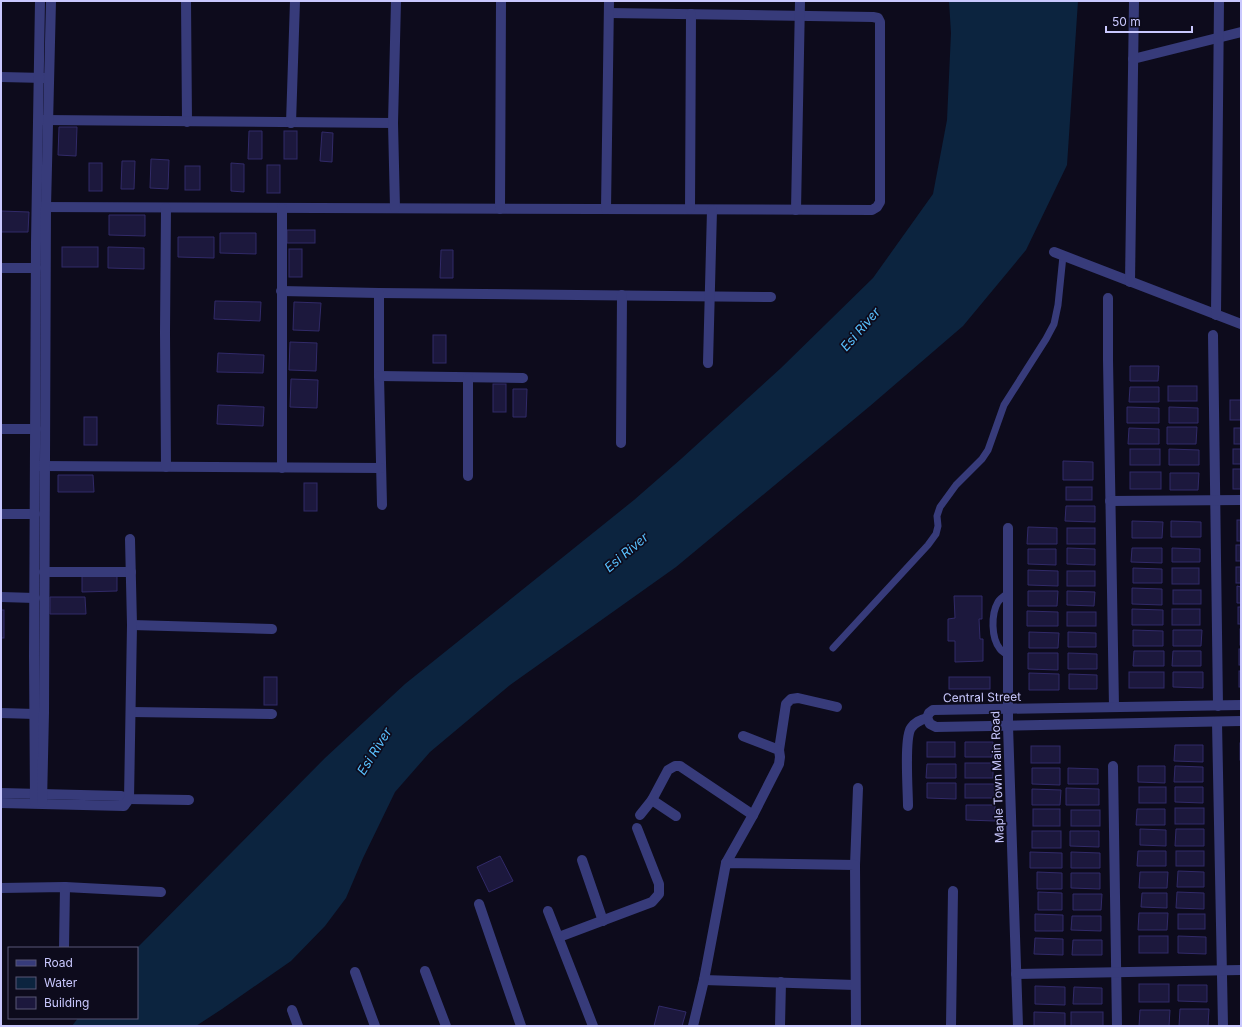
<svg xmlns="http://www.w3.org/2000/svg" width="1242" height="1027" viewBox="0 0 1242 1027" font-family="Inter,sans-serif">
<rect width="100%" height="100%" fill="#0d0b1c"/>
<!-- water -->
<path fill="#0c243f" d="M949,1H1078L1067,165L1026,250L963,326L870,406L676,567L510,685L430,752L395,792L363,858L346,898L325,926L291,961L222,1009L196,1026H72L78,1018H137V948L325,758L405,684L634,500L681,459L781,368L873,278L933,194L947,120L951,33Z"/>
<!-- building -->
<g fill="#1c183d" stroke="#312a68">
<path d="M59,127H77L76,156L58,155Z"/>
<path d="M249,131H262V159H248Z"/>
<rect x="284" y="131" width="13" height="28"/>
<path d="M322,132L333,133L332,162L320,161Z"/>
<path d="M151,159L169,160L168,189L150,188Z"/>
<path d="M122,161H135L134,189H121Z"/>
<rect x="89" y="163" width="13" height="28"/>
<path d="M231,163L244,164V192L231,191Z"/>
<rect x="267" y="165" width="13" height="28"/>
<rect x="185" y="166" width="15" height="24"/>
<path d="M1,211L29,212L28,232H1Z"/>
<path d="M109,215H145V236L109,235Z"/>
<rect x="287" y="230" width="28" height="13"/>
<path d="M220,233H256V254L220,253Z"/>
<path d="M178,237H214V258L178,257Z"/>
<rect x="62" y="247" width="36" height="20"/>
<path d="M108,247L144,248V269L108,268Z"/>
<rect x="289" y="249" width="13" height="28"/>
<path d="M441,250H453V278H440Z"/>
<path d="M215,301L261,302L260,321L214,319Z"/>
<path d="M294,302L321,303L319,331L293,330Z"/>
<rect x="433" y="335" width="13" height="28"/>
<path d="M290,342L317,343L316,371L289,370Z"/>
<path d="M218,353L264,355L263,373L217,372Z"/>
<path d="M1130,366H1159L1158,381H1130Z"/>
<path d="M291,379L318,380L317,408L290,407Z"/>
<rect x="493" y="384" width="13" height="28"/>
<rect x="1168" y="386" width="29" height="15"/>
<path d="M1130,387H1159V402H1129Z"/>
<path d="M513,389H527L526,417H513Z"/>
<rect x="1230" y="400" width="11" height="20"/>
<path d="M218,405L264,407L263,426L217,424Z"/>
<path d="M1127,407L1159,408V423H1127Z"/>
<path d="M1169,407L1198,408V423H1169Z"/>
<rect x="84" y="417" width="13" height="28"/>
<path d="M1167,427H1197L1196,444H1167Z"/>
<path d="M1129,428L1159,429V444H1128Z"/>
<rect x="1234" y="428" width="7" height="16"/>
<rect x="1130" y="449" width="30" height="16"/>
<path d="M1169,449L1199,450V465H1169Z"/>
<rect x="1233" y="449" width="8" height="15"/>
<path d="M1063,461L1093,462V480H1063Z"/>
<rect x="1233" y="469" width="8" height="20"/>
<rect x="1130" y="472" width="31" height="17"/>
<path d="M1170,473H1199L1198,490H1170Z"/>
<path d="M58,475H93L94,492H58Z"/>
<rect x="304" y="483" width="13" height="28"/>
<rect x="1066" y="487" width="26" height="13"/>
<path d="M1066,506H1095V522L1065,521Z"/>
<rect x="1237" y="520" width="4" height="21"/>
<path d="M1132,521L1163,522L1162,538H1132Z"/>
<path d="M1171,521L1201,522V537H1171Z"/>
<path d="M1028,527L1057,528V544H1027Z"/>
<rect x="1067" y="528" width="28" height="16"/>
<rect x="1236" y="545" width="5" height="16"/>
<path d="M1067,548L1095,549V565L1067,564Z"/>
<path d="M1132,548H1162V563L1131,562Z"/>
<path d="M1172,548L1200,549V562H1172Z"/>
<path d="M1028,549H1056V565L1028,564Z"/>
<rect x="1236" y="567" width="5" height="16"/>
<path d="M1133,568L1162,569V583H1133Z"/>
<rect x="1172" y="568" width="27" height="16"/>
<path d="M1028,570L1058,571V586L1028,585Z"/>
<rect x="1067" y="571" width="28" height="15"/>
<path d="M117,574V591L82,592V575Z"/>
<path d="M1237,586L1241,587V603H1237Z"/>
<path d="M1132,588L1162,589V605L1132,604Z"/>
<rect x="1173" y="590" width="28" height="14"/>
<path d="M1028,591H1058L1057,606H1028Z"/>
<path d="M1067,591L1095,592L1094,606L1067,605Z"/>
<path d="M954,596H982V619H979L980,639H983V661L955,662V641H948V619L955,618Z"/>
<path d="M50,597H85L86,614H50Z"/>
<rect x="1238" y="607" width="3" height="17"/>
<path d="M1132,609L1163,610V625H1132Z"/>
<rect x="1172" y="609" width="28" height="16"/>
<rect x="1" y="610" width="3" height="28"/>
<path d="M1027,611L1058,612V626H1027Z"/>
<rect x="1067" y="612" width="29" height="14"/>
<rect x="1240" y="629" width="1" height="16"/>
<path d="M1133,630L1163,631V646H1133Z"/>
<path d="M1173,630H1202L1201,646H1173Z"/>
<path d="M1029,632L1059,633L1058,648H1029Z"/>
<path d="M1068,632L1096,633V647H1068Z"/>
<rect x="1239" y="649" width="2" height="16"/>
<path d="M1134,651H1164V666H1133Z"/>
<path d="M1173,651H1201V666H1172Z"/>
<path d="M1028,653H1058V670L1028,669Z"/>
<path d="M1068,653L1097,654V669H1068Z"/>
<rect x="1239" y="671" width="2" height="16"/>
<rect x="1129" y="672" width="35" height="16"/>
<path d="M1173,672H1203V688L1173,687Z"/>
<path d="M1029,673L1059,674V690H1029Z"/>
<path d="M1069,674L1097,675V689H1069Z"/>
<rect x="264" y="677" width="13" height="28"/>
<rect x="949" y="677" width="41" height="12"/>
<rect x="927" y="742" width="28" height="15"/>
<path d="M965,742H993L992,757H965Z"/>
<rect x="1240" y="743" width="1" height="17"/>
<path d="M1175,745H1203V762L1174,761Z"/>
<rect x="1031" y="746" width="29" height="17"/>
<rect x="965" y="763" width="28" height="15"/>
<path d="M927,764H956V778H926Z"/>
<path d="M1138,766H1165V783L1138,782Z"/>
<path d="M1175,766L1203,767V782H1174Z"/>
<path d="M1032,768H1060V785L1032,784Z"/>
<path d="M1068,768L1098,769V784H1068Z"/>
<path d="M927,783H956V799L927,798Z"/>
<rect x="965" y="784" width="30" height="14"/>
<rect x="1139" y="787" width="27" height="16"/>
<path d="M1175,787H1203V803L1175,802Z"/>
<path d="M1066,788L1099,789V805H1066Z"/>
<path d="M1032,789L1061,790L1060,805H1032Z"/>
<path d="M966,805H995V821L966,820Z"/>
<rect x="1175" y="808" width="29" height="16"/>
<rect x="1033" y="809" width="27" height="17"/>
<path d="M1137,809H1165V825H1136Z"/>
<rect x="1071" y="810" width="29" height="16"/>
<path d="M1140,829L1166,830V846L1140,845Z"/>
<path d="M1176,829H1204V846H1175Z"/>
<rect x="1032" y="831" width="29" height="17"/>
<path d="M1070,831H1099V847L1070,846Z"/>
<path d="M1138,851H1166V866H1137Z"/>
<rect x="1176" y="851" width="28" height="15"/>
<path d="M1030,852L1062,853V868H1030Z"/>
<path d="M1071,852L1100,853V868H1071Z"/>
<path d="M500,856L513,881L489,892L477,867Z"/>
<path d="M1178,871L1204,872V887H1177Z"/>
<path d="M1037,872L1062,873V889H1037Z"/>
<path d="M1140,872H1168L1167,888H1139Z"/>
<path d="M1071,873H1100V889L1071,888Z"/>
<path d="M1038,892L1062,893V910H1038Z"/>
<path d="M1177,892L1204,893V909L1176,908Z"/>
<path d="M1142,893H1167V908L1141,907Z"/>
<path d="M1073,894H1102L1101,910H1073Z"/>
<path d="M1139,913H1168L1167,930H1138Z"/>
<path d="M1035,914L1063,915V931H1035Z"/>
<rect x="1178" y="914" width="27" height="15"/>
<path d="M1072,916H1101V931L1071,930Z"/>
<rect x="1139" y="936" width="29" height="17"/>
<path d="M1178,936L1206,937V954L1178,953Z"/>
<path d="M1035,938L1063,939V955L1034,954Z"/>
<path d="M1073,940H1102V955H1072Z"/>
<rect x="1139" y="984" width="30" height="18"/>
<path d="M1178,985H1207V1002L1178,1001Z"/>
<path d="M1035,986L1065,987V1005L1035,1004Z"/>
<path d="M1074,987L1102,988V1004H1073Z"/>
<path d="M659,1006L686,1012L682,1026H654Z"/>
<path d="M1180,1009H1209L1208,1026H1179Z"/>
<path d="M1140,1010H1170L1169,1026H1139Z"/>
<path d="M1034,1012L1065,1013V1026H1034Z"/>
<rect x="1071" y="1012" width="32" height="14"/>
</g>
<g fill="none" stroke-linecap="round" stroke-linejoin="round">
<!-- lane -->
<g stroke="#373b7a" stroke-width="7">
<path d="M1007,594C1004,596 1000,599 998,602C991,614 991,638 1000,649C1002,652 1005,653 1007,655"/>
<path d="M833,648L928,545L936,534L938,526L937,516L940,507L956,485L982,459L988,450L1004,405L1046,339L1054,324L1058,305L1063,256"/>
</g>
<!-- street -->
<g stroke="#373b7a" stroke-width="10">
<path d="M186,1L187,122"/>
<path d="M1133,59L1241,32"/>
<path d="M1,77L45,78"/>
<path d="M43,120L393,123"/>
<path d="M291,123L295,1"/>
<path d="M37,207L872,210L877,207L880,202V22L878,18L873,17L609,13"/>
<path d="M395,208L393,123L396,1"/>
<path d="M500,209L501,1"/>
<path d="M606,209L609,1"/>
<path d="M690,209L691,14"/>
<path d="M796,210L800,1"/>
<path d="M1054,252L1241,324"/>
<path d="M1,268H36"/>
<path d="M1130,282L1134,1"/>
<path d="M281,291L379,293L771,297"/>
<path d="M379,293V376L382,505"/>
<path d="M1108,298V360L1114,707"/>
<path d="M1216,315L1219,1"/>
<path d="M1213,335L1218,706"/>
<path d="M708,363L712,210"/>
<path d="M379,376L523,378"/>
<path d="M1,429H36"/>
<path d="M621,443L622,295"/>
<path d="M39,466L381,468"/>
<path d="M166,467L165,333L166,208"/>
<path d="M282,468V208"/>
<path d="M468,476V378"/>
<path d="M1110,501L1241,500"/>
<path d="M1,514H35"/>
<path d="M1008,528V726L1018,1026"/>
<path d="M44,572H131"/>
<path d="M1,597L35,598"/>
<path d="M132,625L272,629"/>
<path d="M1241,705L933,710L929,713L927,718L930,724L936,727L1241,721"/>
<path d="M131,712L272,714"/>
<path d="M1,713L35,714"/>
<path d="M1217,722L1223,1026"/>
<path d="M779,750L786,704L791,699L798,698L837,707"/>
<path d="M1113,766L1117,1026"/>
<path d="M1,793L121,796L129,799L189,800"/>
<path d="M652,800L676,816"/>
<path d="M1,803L124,806L129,799L132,625L130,539"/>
<path d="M35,803L34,656L36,242L40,1"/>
<path d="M42,803L44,713L46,207L51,1"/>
<path d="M908,806C908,791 904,738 911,728C915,722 920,720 927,718"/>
<path d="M640,815L652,800L668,770L675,766H680L753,815"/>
<path d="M582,860L603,921"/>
<path d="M726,863L753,815L779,764L780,757L779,750L743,736"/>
<path d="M855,865L858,788"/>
<path d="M1,888L65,887L161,892"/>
<path d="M479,904L521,1026"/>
<path d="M548,911L593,1026"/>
<path d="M559,937L652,902L659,894V884L637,828"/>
<path d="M64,948L65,887"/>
<path d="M425,971L446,1026"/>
<path d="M355,972L375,1026"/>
<path d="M1016,974L1241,970"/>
<path d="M704,980L855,985"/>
<path d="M292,1010L298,1026"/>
<path d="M693,1026L704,980L726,863L855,865L856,1026"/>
<path d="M780,1026L781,982"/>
<path d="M951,1026L953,891"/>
</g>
</g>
<g text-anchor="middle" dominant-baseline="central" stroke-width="3.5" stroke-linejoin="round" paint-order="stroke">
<!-- street labels -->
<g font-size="12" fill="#c9c8fe" stroke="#0d0b1c">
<text transform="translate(982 697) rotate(-1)">Central Street</text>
<text transform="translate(997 777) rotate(-92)">Maple Town Main Road</text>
</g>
<!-- water labels -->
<g font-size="13" font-style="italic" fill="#58bffc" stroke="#0d0b1c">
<text transform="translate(860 329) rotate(-49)">Esi River</text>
<text transform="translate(626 552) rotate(-40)">Esi River</text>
<text transform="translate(374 751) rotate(-58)">Esi River</text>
</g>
</g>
<!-- border -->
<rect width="1242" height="1027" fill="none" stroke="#c9c8fe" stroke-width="4"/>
<!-- legend -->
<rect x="8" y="947" width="130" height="72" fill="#0d0b1c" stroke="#585776"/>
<rect x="16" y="960" width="20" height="6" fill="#373b7a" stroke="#585776"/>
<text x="44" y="967" font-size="12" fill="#c9c8fe">Road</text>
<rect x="16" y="977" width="20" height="12" fill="#0c243f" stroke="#585776"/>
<text x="44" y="987" font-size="12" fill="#c9c8fe">Water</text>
<rect x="16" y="997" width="20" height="12" fill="#1c183d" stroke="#585776"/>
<text x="44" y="1007" font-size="12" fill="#c9c8fe">Building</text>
<!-- scale -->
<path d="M1106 26v6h86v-6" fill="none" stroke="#c9c8fe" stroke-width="2"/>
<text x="1112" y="26" font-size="12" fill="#c9c8fe" stroke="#0d0b1c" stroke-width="3" paint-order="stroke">50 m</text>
</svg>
